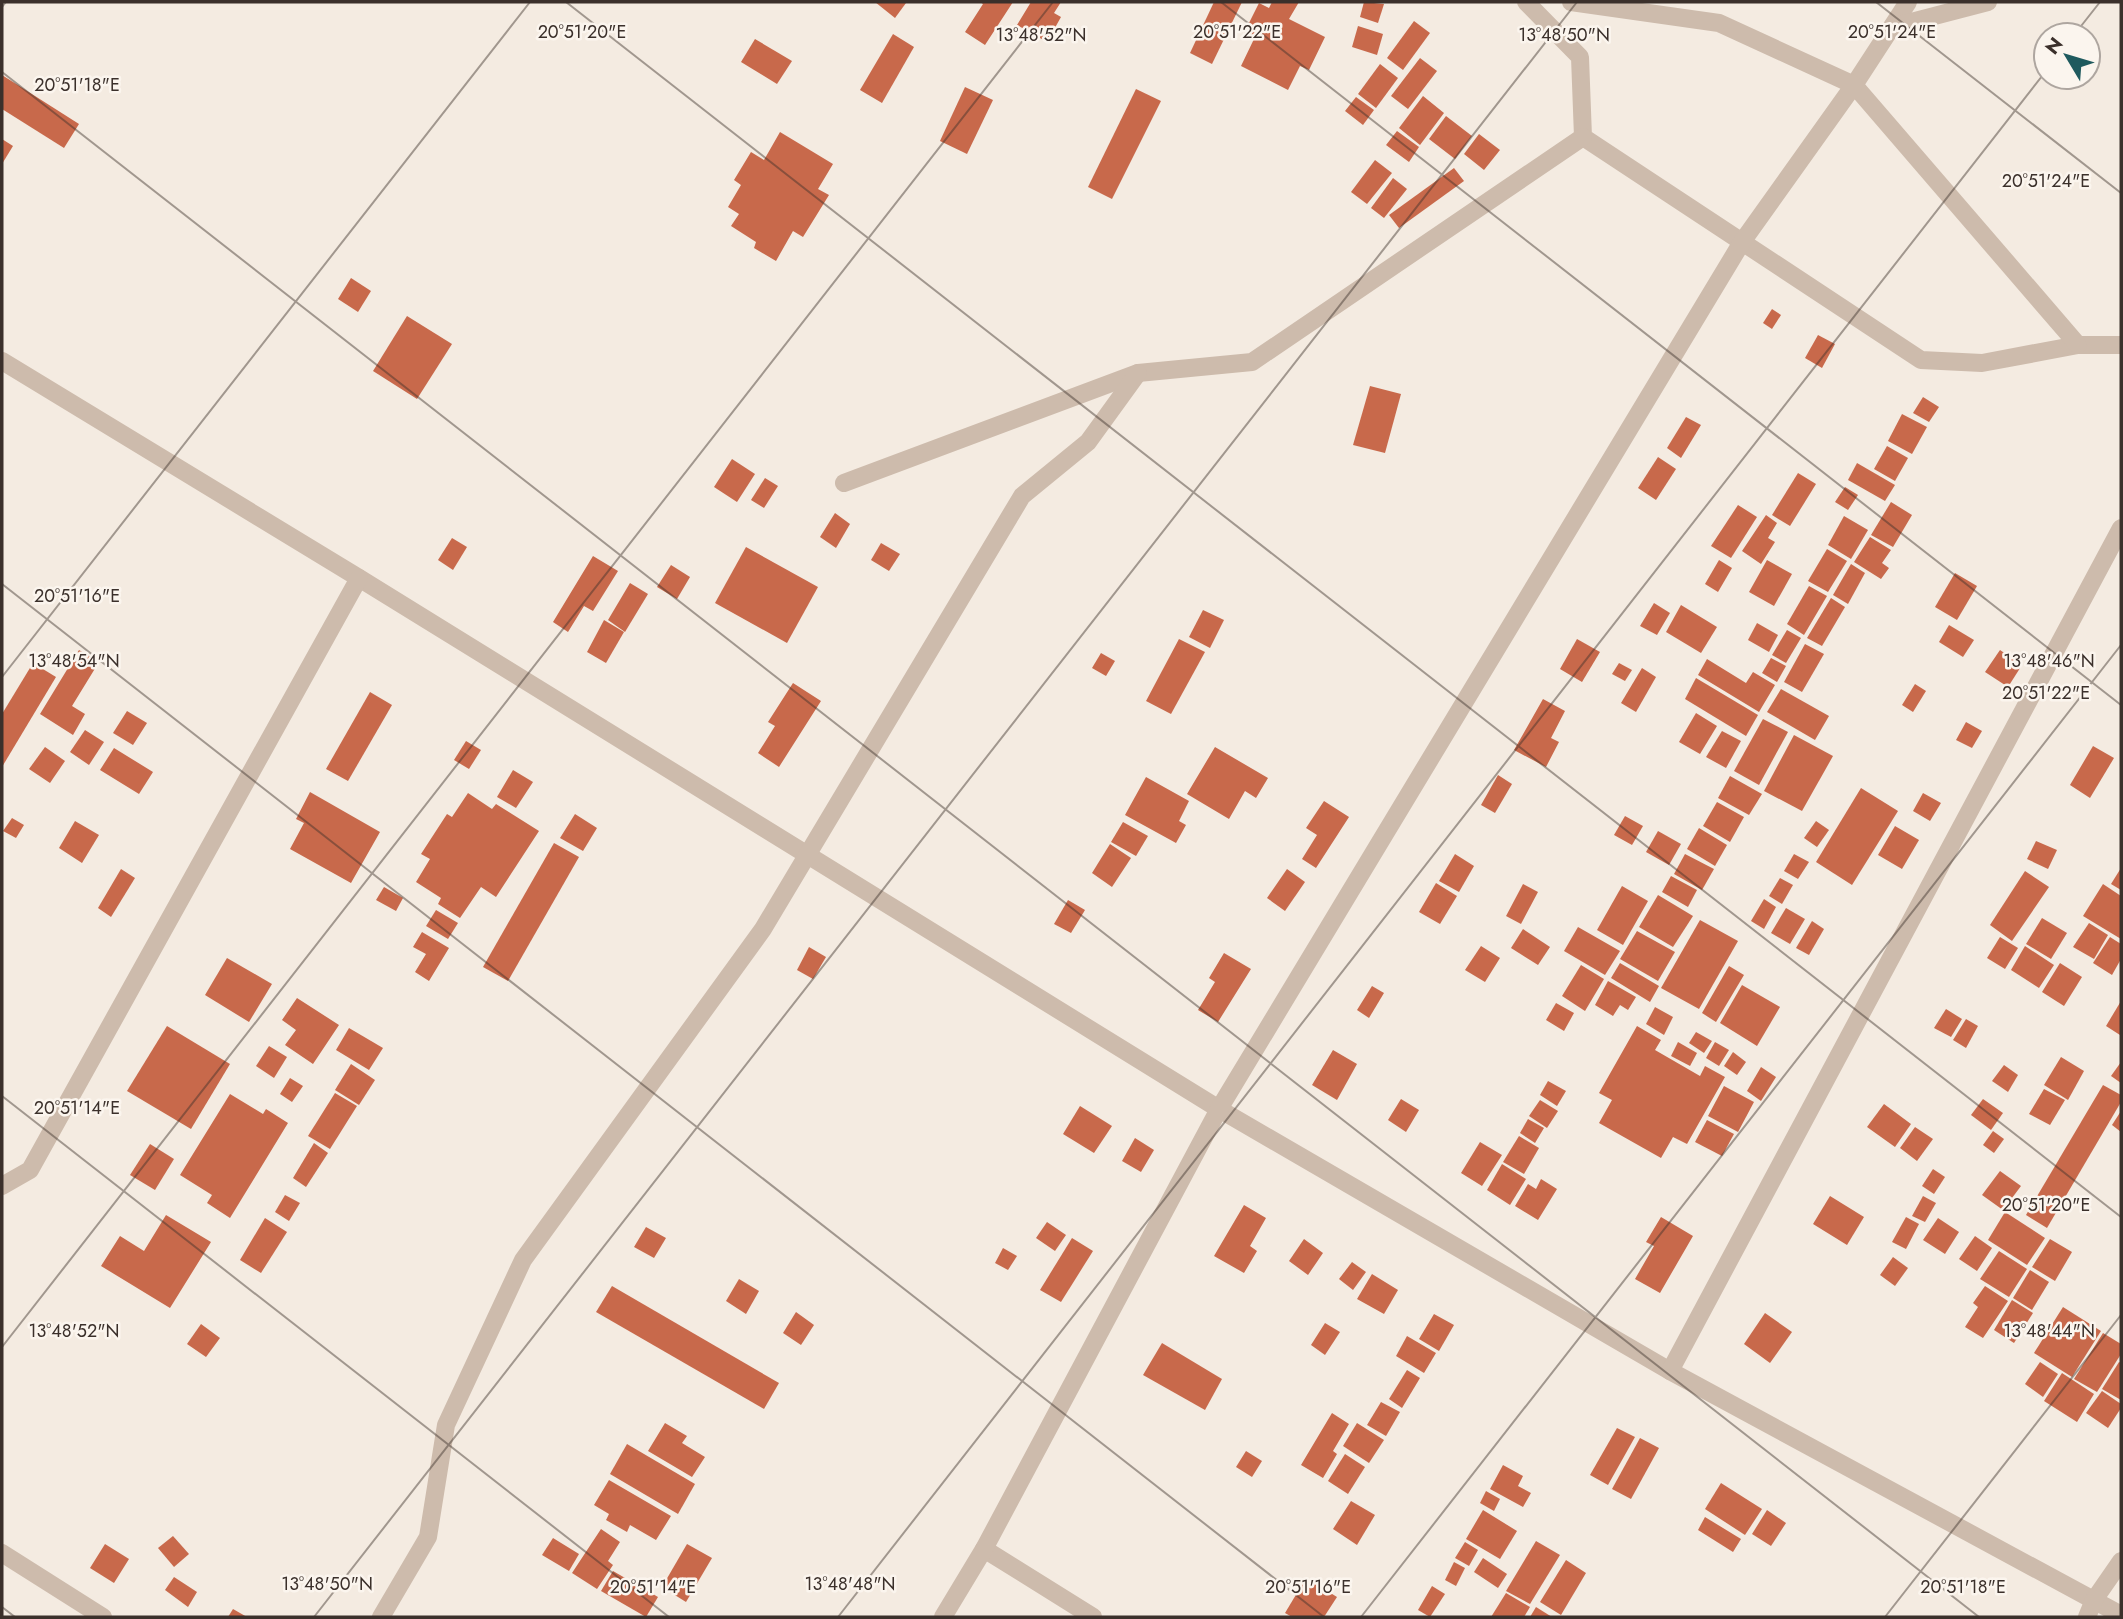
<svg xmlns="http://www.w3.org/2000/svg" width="2123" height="1619" viewBox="0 0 2123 1619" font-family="Jost,sans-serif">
<rect width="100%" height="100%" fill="#f4ebe1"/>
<!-- building -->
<g fill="#c8694b">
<path d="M875,2H905L906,3L895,18Z"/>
<path d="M980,2H1013L985,45L965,32L983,4Z"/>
<path d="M1031,2H1061L1054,13L1061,17L1047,42L1017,25Z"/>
<path d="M1214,2H1242L1212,64L1190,53Z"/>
<path d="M1272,2H1299L1289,19L1325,37L1309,70L1300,66L1288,90L1241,66L1254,39L1244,33L1259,3L1269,8Z"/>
<path d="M1364,2L1384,4L1378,23L1360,17Z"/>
<path d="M1414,21L1430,33L1403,70L1387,58Z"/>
<path d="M1358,26L1383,34L1377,55L1352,47Z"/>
<path d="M893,34L914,47L882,103L860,90Z"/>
<path d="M755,39L792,61L777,84L741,62Z"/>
<path d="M1420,58L1437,71L1408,109L1391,96Z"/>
<path d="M1380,64L1398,78L1376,108L1358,94Z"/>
<path d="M2,75L79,124L64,148L2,109Z"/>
<path d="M965,87L993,100L967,154L940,141Z"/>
<path d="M1136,89L1161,101L1112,199L1088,187Z"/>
<path d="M1423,96L1444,113L1420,145L1399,128Z"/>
<path d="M1356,97L1374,110L1363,125L1345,111Z"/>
<path d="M1446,116L1472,136L1455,159L1429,139Z"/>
<path d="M1397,131L1419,147L1409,162L1386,145Z"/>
<path d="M780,132L833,164L818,189L829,195L803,237L793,231L776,261L754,248L756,242L731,226L739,214L728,207L741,185L734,180L751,152L764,160Z"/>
<path d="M1479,134L1500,150L1484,170L1464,154Z"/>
<path d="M2,139L13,146L2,164Z"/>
<path d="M1375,160L1392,173L1367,204L1351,192Z"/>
<path d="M1454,168L1464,181L1399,228L1389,215Z"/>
<path d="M1393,178L1407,189L1384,218L1371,208Z"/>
<path d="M351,278L371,291L358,312L338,299Z"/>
<path d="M1772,309L1781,315L1772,329L1763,323Z"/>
<path d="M407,316L452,344L417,399L373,371Z"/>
<path d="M1818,335L1835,344L1822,368L1805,358Z"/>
<path d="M1370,386L1401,394L1385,453L1353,445Z"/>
<path d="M1923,397L1939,407L1929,422L1913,413Z"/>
<path d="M1902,414L1927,427L1912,454L1888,441Z"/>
<path d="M1686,417L1701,425L1681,458L1667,448Z"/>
<path d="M1887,446L1908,458L1895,481L1874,469Z"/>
<path d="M1658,457L1676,469L1656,500L1638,488Z"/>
<path d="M732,459L755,474L737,502L714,487Z"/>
<path d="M1857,463L1895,485L1885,501L1848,480Z"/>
<path d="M1798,473L1816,484L1790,526L1772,515Z"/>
<path d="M765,478L778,486L764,508L751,500Z"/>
<path d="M1845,487L1858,495L1848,510L1835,502Z"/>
<path d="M1891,502L1912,515L1893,547L1871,535Z"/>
<path d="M1738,505L1757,517L1731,558L1711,546Z"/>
<path d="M835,513L850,524L836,548L820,537Z"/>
<path d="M1766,515L1777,523L1768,538L1775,542L1761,564L1742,551Z"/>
<path d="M1844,516L1868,530L1851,559L1828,545Z"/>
<path d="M1870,537L1891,550L1882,563L1889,568L1881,579L1854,562Z"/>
<path d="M452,538L467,547L453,570L438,560Z"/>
<path d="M881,543L900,554L889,571L871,560Z"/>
<path d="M746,547L818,587L787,643L715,603Z"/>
<path d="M1827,549L1847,561L1828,592L1808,581Z"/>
<path d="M593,556L618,571L593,611L584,606L568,632L553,622Z"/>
<path d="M1719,560L1732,568L1718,592L1705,584Z"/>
<path d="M1767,560L1792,574L1774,606L1749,592Z"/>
<path d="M1851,564L1865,573L1848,604L1833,595Z"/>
<path d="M671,565L690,577L677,599L657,587Z"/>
<path d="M1955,573L1977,586L1957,620L1935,607Z"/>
<path d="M630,583L648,594L625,632L608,620Z"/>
<path d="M1809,586L1827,596L1804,635L1787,624Z"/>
<path d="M1831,598L1845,607L1822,646L1807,638Z"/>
<path d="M1654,603L1670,613L1657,635L1640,626Z"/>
<path d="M1681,605L1717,627L1701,653L1666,632Z"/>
<path d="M1203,610L1224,620L1210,648L1189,637Z"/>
<path d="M604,620L624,632L606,663L587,652Z"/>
<path d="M1757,623L1778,635L1769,652L1748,640Z"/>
<path d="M1949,625L1974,640L1963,657L1939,642Z"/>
<path d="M1787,630L1801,638L1786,663L1772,655Z"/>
<path d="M1179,639L1205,652L1171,714L1146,701Z"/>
<path d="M1577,639L1600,652L1582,682L1560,669Z"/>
<path d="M1805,644L1824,654L1802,692L1784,682Z"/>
<path d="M79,650L99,662L72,706L85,714L73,735L40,714Z"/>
<path d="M2000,650L2022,665L2008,687L1985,672Z"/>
<path d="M1101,653L1115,661L1106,676L1092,668Z"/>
<path d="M1771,658L1786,666L1777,682L1762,673Z"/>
<path d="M1707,659L1746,683L1753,672L1775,685L1759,712L1698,675Z"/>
<path d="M33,663L56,677L2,767V714Z"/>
<path d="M1619,663L1632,670L1625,681L1612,674Z"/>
<path d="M1642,668L1656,677L1636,712L1621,703Z"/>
<path d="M1696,678L1758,715L1746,736L1685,699Z"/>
<path d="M793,683L821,701L779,767L758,753L775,726L768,722Z"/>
<path d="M1915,684L1926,691L1913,712L1902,705Z"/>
<path d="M1781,689L1829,716L1815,740L1767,712Z"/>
<path d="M370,692L392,705L348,781L326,769Z"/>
<path d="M1543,699L1565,711L1551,738L1559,742L1546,767L1514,750Z"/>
<path d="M127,711L147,723L133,745L113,733Z"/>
<path d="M1696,713L1717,726L1700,754L1679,742Z"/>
<path d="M1763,719L1788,732L1759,785L1734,771Z"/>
<path d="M1966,722L1982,731L1972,748L1956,740Z"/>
<path d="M85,730L104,742L89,765L70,752Z"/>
<path d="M1722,731L1741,741L1726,768L1706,757Z"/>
<path d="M1794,735L1833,756L1802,811L1764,791Z"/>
<path d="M466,741L481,750L469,769L454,760Z"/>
<path d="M2093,746L2114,758L2090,798L2070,785Z"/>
<path d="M45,747L65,761L50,783L29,769Z"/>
<path d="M1215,747L1268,778L1256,798L1245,791L1229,819L1187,794Z"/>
<path d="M114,748L153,772L139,794L100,770Z"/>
<path d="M513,770L533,782L516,808L497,797Z"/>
<path d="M1498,775L1512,784L1495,813L1481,805Z"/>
<path d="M1730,776L1762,794L1749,815L1718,798Z"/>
<path d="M1146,777L1189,801L1179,821L1186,825L1176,843L1125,815Z"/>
<path d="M1861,788L1898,811L1852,885L1816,862Z"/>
<path d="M310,792L380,832L351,883L290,849L304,823L296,819Z"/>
<path d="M468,793L492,809L496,804L539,831L496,897L481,887L460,918L438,904L441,898L416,882L430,859L421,854L447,814L452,817Z"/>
<path d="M1923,793L1941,803L1930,821L1913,811Z"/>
<path d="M1324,801L1349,817L1316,868L1302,859L1317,835L1306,828Z"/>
<path d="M1717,802L1744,817L1730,842L1703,826Z"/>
<path d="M575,814L597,828L583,851L560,838Z"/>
<path d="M1625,816L1643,826L1632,845L1614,835Z"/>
<path d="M12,818L24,825L16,838L3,831Z"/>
<path d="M75,821L99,835L82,863L59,848Z"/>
<path d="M1816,821L1829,830L1817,847L1804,838Z"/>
<path d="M1123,822L1148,836L1136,856L1111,842Z"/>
<path d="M1895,826L1919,840L1902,869L1878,855Z"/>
<path d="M1699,828L1727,845L1715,866L1687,849Z"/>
<path d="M1658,831L1681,844L1669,865L1646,852Z"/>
<path d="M2036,841L2057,850L2048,869L2027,859Z"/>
<path d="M554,843L579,857L508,981L483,967Z"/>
<path d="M1110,844L1131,858L1112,887L1092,873Z"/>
<path d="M1455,854L1474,866L1459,892L1439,881Z"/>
<path d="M1685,854L1714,869L1702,890L1674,874Z"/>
<path d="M1794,854L1809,862L1798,879L1784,871Z"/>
<path d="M2121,868V890L2111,884Z"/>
<path d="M121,869L135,878L111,917L98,908Z"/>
<path d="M1287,869L1305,882L1285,911L1267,898Z"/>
<path d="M2025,871L2049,887L2012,941L1990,925Z"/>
<path d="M1671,876L1697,890L1688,907L1662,892Z"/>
<path d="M1780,878L1793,885L1782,904L1769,896Z"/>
<path d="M1436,883L1457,896L1440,924L1419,912Z"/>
<path d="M1523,884L1538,892L1521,924L1506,916Z"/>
<path d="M2103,884L2121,896V939L2083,916Z"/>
<path d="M1622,886L1648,901L1623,945L1597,930Z"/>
<path d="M384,887L403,898L396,911L376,900Z"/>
<path d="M1658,895L1693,916L1673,947L1639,927Z"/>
<path d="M1764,899L1776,907L1764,929L1751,921Z"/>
<path d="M1068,900L1085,910L1071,933L1054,924Z"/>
<path d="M1786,908L1805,919L1790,944L1771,933Z"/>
<path d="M436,910L458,923L448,939L426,926Z"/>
<path d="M2042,918L2067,933L2051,959L2026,944Z"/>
<path d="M1700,920L1738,941L1699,1009L1661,988Z"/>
<path d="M1812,921L1824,929L1809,955L1796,948Z"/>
<path d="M2089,923L2108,935L2094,959L2073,947Z"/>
<path d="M1578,927L1620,951L1605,975L1564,951Z"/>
<path d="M1523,929L1550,947L1538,965L1511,948Z"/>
<path d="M1637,931L1675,952L1658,981L1620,959Z"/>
<path d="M422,932L449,948L429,981L415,972L426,954L413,947Z"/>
<path d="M2000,937L2018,948L2005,969L1987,958Z"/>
<path d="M2110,937L2121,944V959L2112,975L2093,963Z"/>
<path d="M1481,946L1500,958L1485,982L1465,970Z"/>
<path d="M2025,946L2054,965L2039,988L2011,970Z"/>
<path d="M809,947L826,957L813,979L797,970Z"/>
<path d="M1224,953L1251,969L1218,1022L1198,1010L1215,982L1209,978Z"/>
<path d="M227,958L272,984L249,1022L205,995Z"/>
<path d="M1620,963L1659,986L1650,1002L1611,978Z"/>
<path d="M2060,963L2082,977L2064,1006L2042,992Z"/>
<path d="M1581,965L1604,979L1585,1011L1562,996Z"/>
<path d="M1729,966L1744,975L1716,1022L1702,1013Z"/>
<path d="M1608,981L1636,997L1628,1010L1620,1005L1613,1016L1595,1005Z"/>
<path d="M1742,985L1780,1007L1757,1046L1720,1023Z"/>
<path d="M1372,986L1384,993L1369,1018L1357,1010Z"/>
<path d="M297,998L339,1025L313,1064L285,1045L296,1030L282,1020Z"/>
<path d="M2121,1001V1034L2120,1035L2106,1026Z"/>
<path d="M1556,1003L1574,1013L1564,1031L1546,1020Z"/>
<path d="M1655,1007L1673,1017L1664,1035L1646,1024Z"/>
<path d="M1946,1009L1962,1019L1951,1037L1934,1028Z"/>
<path d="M1966,1019L1978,1026L1966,1048L1953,1040Z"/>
<path d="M167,1026L230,1064L191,1129L127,1091Z"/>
<path d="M1637,1026L1661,1040L1655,1050L1700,1076L1705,1066L1725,1077L1687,1144L1673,1137L1661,1158L1599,1123L1612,1100L1599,1093Z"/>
<path d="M349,1028L383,1048L369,1070L336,1050Z"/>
<path d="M1696,1032L1712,1041L1704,1053L1689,1043Z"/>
<path d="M1678,1042L1697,1053L1690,1066L1671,1056Z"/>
<path d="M1715,1042L1729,1050L1719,1066L1706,1058Z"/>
<path d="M269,1046L287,1057L274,1078L256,1066Z"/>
<path d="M1333,1050L1357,1064L1337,1100L1312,1085Z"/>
<path d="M1733,1052L1746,1062L1737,1075L1724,1066Z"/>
<path d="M2061,1057L2084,1071L2068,1100L2044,1085Z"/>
<path d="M2121,1062V1083L2111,1076Z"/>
<path d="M351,1064L375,1080L359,1105L335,1090Z"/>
<path d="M2004,1065L2018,1075L2008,1092L1992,1081Z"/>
<path d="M1761,1067L1776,1077L1761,1101L1747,1091Z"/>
<path d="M290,1078L303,1086L292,1102L280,1094Z"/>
<path d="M1548,1081L1566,1091L1557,1106L1540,1095Z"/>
<path d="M2103,1085L2121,1095V1102L2047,1228L2026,1215Z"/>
<path d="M1724,1086L1754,1102L1738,1132L1708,1116Z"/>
<path d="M2044,1089L2065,1100L2050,1125L2029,1114Z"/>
<path d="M335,1093L357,1106L330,1149L308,1136Z"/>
<path d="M230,1094L263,1114L266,1109L288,1123L230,1218L207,1203L212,1195L180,1175Z"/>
<path d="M1401,1099L1419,1110L1406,1132L1388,1120Z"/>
<path d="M1983,1099L2003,1113L1991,1130L1971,1115Z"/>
<path d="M1540,1100L1558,1111L1547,1128L1529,1116Z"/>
<path d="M1884,1104L1911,1124L1895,1147L1867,1127Z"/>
<path d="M1080,1106L1112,1126L1094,1153L1063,1134Z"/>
<path d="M2121,1111V1132L2112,1125Z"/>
<path d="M1528,1119L1544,1128L1535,1143L1520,1133Z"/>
<path d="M1707,1120L1734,1134L1722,1156L1695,1142Z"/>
<path d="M1915,1127L1933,1139L1917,1161L1900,1148Z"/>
<path d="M1993,1131L2004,1139L1994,1153L1983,1145Z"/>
<path d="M1519,1136L1539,1148L1524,1174L1503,1162Z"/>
<path d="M1135,1138L1154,1150L1141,1172L1122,1161Z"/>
<path d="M1480,1142L1502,1155L1482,1186L1461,1173Z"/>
<path d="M314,1143L328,1153L306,1187L293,1178Z"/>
<path d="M150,1144L174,1159L155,1190L130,1175Z"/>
<path d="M1502,1164L1526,1179L1510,1205L1487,1190Z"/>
<path d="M1933,1169L1945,1177L1934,1194L1922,1186Z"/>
<path d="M2000,1171L2021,1186L2003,1210L1982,1195Z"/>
<path d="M1541,1179L1557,1189L1538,1220L1515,1206L1528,1184L1536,1189Z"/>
<path d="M285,1195L300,1203L289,1221L275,1212Z"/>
<path d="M1830,1196L1864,1217L1847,1245L1813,1224Z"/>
<path d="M1923,1196L1936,1203L1925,1222L1912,1216Z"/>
<path d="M1244,1205L1266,1218L1250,1246L1257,1251L1244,1273L1214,1256Z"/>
<path d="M2005,1212L2045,1238L2027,1265L1988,1240Z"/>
<path d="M166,1215L211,1242L170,1308L101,1266L120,1236L144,1251Z"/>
<path d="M1661,1217L1693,1236L1660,1293L1635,1279L1654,1246L1646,1242Z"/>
<path d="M1906,1217L1919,1224L1906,1249L1892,1242Z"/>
<path d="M265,1218L287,1232L261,1273L240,1260Z"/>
<path d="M1938,1218L1959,1232L1945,1254L1923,1240Z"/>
<path d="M1047,1222L1066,1235L1055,1251L1036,1238Z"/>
<path d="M646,1227L666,1238L654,1258L634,1247Z"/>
<path d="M1975,1236L1992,1248L1977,1271L1959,1259Z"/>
<path d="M1072,1238L1093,1251L1061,1302L1040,1290Z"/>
<path d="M1304,1239L1323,1253L1308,1275L1289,1261Z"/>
<path d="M2050,1239L2072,1252L2055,1281L2032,1267Z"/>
<path d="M1003,1248L1017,1256L1008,1270L995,1263Z"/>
<path d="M1999,1251L2027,1269L2009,1297L1980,1279Z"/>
<path d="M1893,1257L1908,1268L1895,1286L1880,1275Z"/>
<path d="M1352,1262L1366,1272L1353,1290L1339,1279Z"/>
<path d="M2030,1270L2049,1282L2032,1310L2013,1298Z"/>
<path d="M1372,1274L1398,1290L1384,1314L1357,1299Z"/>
<path d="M739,1279L759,1291L746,1314L726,1301Z"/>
<path d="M612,1286L779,1383L764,1409L596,1312Z"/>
<path d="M1985,1286L2008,1301L1983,1338L1965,1327L1978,1307L1973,1303Z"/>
<path d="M2012,1300L2033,1313L2014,1343L1994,1330Z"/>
<path d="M2063,1307L2101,1331L2072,1377L2034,1353Z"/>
<path d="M796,1312L814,1325L801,1345L783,1333Z"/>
<path d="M1765,1313L1792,1332L1770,1363L1744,1344Z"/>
<path d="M1434,1314L1454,1325L1439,1351L1419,1339Z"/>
<path d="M1325,1323L1340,1332L1325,1355L1311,1345Z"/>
<path d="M201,1324L220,1338L206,1357L187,1344Z"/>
<path d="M2103,1333L2121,1344V1354L2097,1392L2074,1379Z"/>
<path d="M1407,1336L1436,1353L1424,1373L1396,1356Z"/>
<path d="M1162,1343L1222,1379L1205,1410L1143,1375Z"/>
<path d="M2040,1362L2058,1374L2043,1397L2025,1384Z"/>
<path d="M2119,1362L2121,1363V1400L2102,1389Z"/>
<path d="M1407,1370L1420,1378L1402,1408L1389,1399Z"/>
<path d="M2062,1373L2094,1394L2077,1422L2044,1401Z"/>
<path d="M2102,1391L2121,1404V1408L2108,1428L2086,1413Z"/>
<path d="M1381,1402L1400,1412L1386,1436L1367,1425Z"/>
<path d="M1332,1413L1349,1424L1333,1451L1337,1454L1323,1478L1301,1465Z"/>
<path d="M665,1423L687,1436L682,1443L705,1457L692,1477L648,1451Z"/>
<path d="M1357,1423L1384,1440L1369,1463L1343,1446Z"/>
<path d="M1617,1428L1635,1437L1608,1485L1590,1475Z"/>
<path d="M1640,1438L1659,1448L1631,1499L1612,1489Z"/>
<path d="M627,1444L695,1484L678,1514L610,1474Z"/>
<path d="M1246,1451L1262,1461L1252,1477L1236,1467Z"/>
<path d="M1345,1454L1365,1467L1348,1494L1328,1481Z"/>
<path d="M1503,1465L1523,1476L1518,1486L1531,1493L1523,1507L1490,1489Z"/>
<path d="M609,1480L671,1516L656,1540L630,1525L627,1532L606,1520L609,1514L594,1505Z"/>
<path d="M1721,1483L1762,1509L1745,1535L1705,1509Z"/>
<path d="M1486,1491L1500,1499L1494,1511L1480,1503Z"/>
<path d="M1351,1501L1375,1515L1357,1545L1333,1529Z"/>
<path d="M1483,1510L1517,1531L1500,1559L1466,1539Z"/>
<path d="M1767,1510L1786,1523L1771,1546L1752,1534Z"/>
<path d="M1705,1517L1741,1539L1733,1552L1698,1530Z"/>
<path d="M601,1529L620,1542L608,1561L613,1565L597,1589L572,1573Z"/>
<path d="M173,1536L189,1554L174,1567L158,1548Z"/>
<path d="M553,1538L579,1554L569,1571L542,1555Z"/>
<path d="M1536,1541L1560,1555L1530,1604L1506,1591Z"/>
<path d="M1465,1542L1478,1550L1469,1566L1455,1558Z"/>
<path d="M105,1544L129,1559L114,1583L90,1568Z"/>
<path d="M687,1544L712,1558L686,1602L662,1587Z"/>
<path d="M1483,1558L1507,1574L1498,1588L1474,1572Z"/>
<path d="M1566,1560L1586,1573L1561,1615L1540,1602Z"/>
<path d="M1454,1562L1465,1568L1456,1586L1445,1580Z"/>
<path d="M613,1571L658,1597L646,1617L601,1591Z"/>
<path d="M174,1577L197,1592L188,1607L165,1590Z"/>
<path d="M1306,1578L1337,1597L1324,1617H1292L1285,1613Z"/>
<path d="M1432,1586L1445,1594L1430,1617L1418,1610Z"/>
<path d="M1506,1593L1530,1607L1524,1617H1491Z"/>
<path d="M1536,1607L1552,1617H1530Z"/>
<path d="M233,1609L247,1617H228Z"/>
</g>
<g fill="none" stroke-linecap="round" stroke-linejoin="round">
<!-- minor -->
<g stroke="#cdbbac" stroke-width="18">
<path d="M1526,2L1580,57L1583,137L1921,360L1982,363L2078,345H2121"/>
<path d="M1908,2L1854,85L2078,345"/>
<path d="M1892,27L1988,2"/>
<path d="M2,361L359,578L1219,1109L1670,1371L2121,1615"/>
<path d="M844,483L1138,373L1252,362L1583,137"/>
<path d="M2,1186L30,1170L359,578"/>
<path d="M1670,1371L2121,528"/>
<path d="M984,1549L1093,1617"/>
<path d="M2,1553L103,1617"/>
<path d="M381,1617L428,1537L446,1425L523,1260L763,929L1022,496L1088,442L1138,373"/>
<path d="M943,1617L984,1549L1219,1109L1742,242L1854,85L1719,23L1571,2"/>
<path d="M2087,1617L2094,1600L2121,1561"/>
</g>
</g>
<!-- ticks -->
<path fill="none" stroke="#3b302b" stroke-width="2" stroke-opacity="0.45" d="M566,2L2121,1217M1221,2L2121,705M1876,2L2121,193M2,7L6,2M2074,35L2100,2M2,72L1979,1617M2,584L1324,1617M2,677L530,2M2,1096L669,1617M2,1347L1053,2M2,1607L15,1617M314,1617L1577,2M838,1617L2046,71M1361,1617L2121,645M1885,1617L2121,1315"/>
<g font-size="18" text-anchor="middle" fill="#3b302b" stroke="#fbf5ee" stroke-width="5" stroke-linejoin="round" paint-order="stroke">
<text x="582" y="38">20°51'20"E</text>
<text x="1237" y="38">20°51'22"E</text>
<text x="1892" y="38">20°51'24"E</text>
<text x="1041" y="41">13°48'52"N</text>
<text x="1564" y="41">13°48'50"N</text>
<text x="77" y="91">20°51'18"E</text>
<text x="2046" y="187">20°51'24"E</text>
<text x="77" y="602">20°51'16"E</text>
<text x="2049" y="667">13°48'46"N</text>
<text x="74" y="667">13°48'54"N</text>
<text x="2046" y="699">20°51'22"E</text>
<text x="77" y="1114">20°51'14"E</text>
<text x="2046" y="1211">20°51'20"E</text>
<text x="2049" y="1337">13°48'44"N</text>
<text x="74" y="1337">13°48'52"N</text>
<text x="327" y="1590">13°48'50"N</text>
<text x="850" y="1590">13°48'48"N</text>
<text x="653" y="1593">20°51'14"E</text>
<text x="1308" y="1593">20°51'16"E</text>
<text x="1963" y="1593">20°51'18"E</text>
</g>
<!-- border -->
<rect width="2123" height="1619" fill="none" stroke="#3b302b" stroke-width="7"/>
<!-- north arrow -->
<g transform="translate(2067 56) rotate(308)"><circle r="33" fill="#fbf5ee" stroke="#aea6a0" stroke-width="2"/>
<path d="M0-5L12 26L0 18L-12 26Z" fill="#1f5a5e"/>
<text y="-10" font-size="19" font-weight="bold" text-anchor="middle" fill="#3b302b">N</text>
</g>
</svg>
